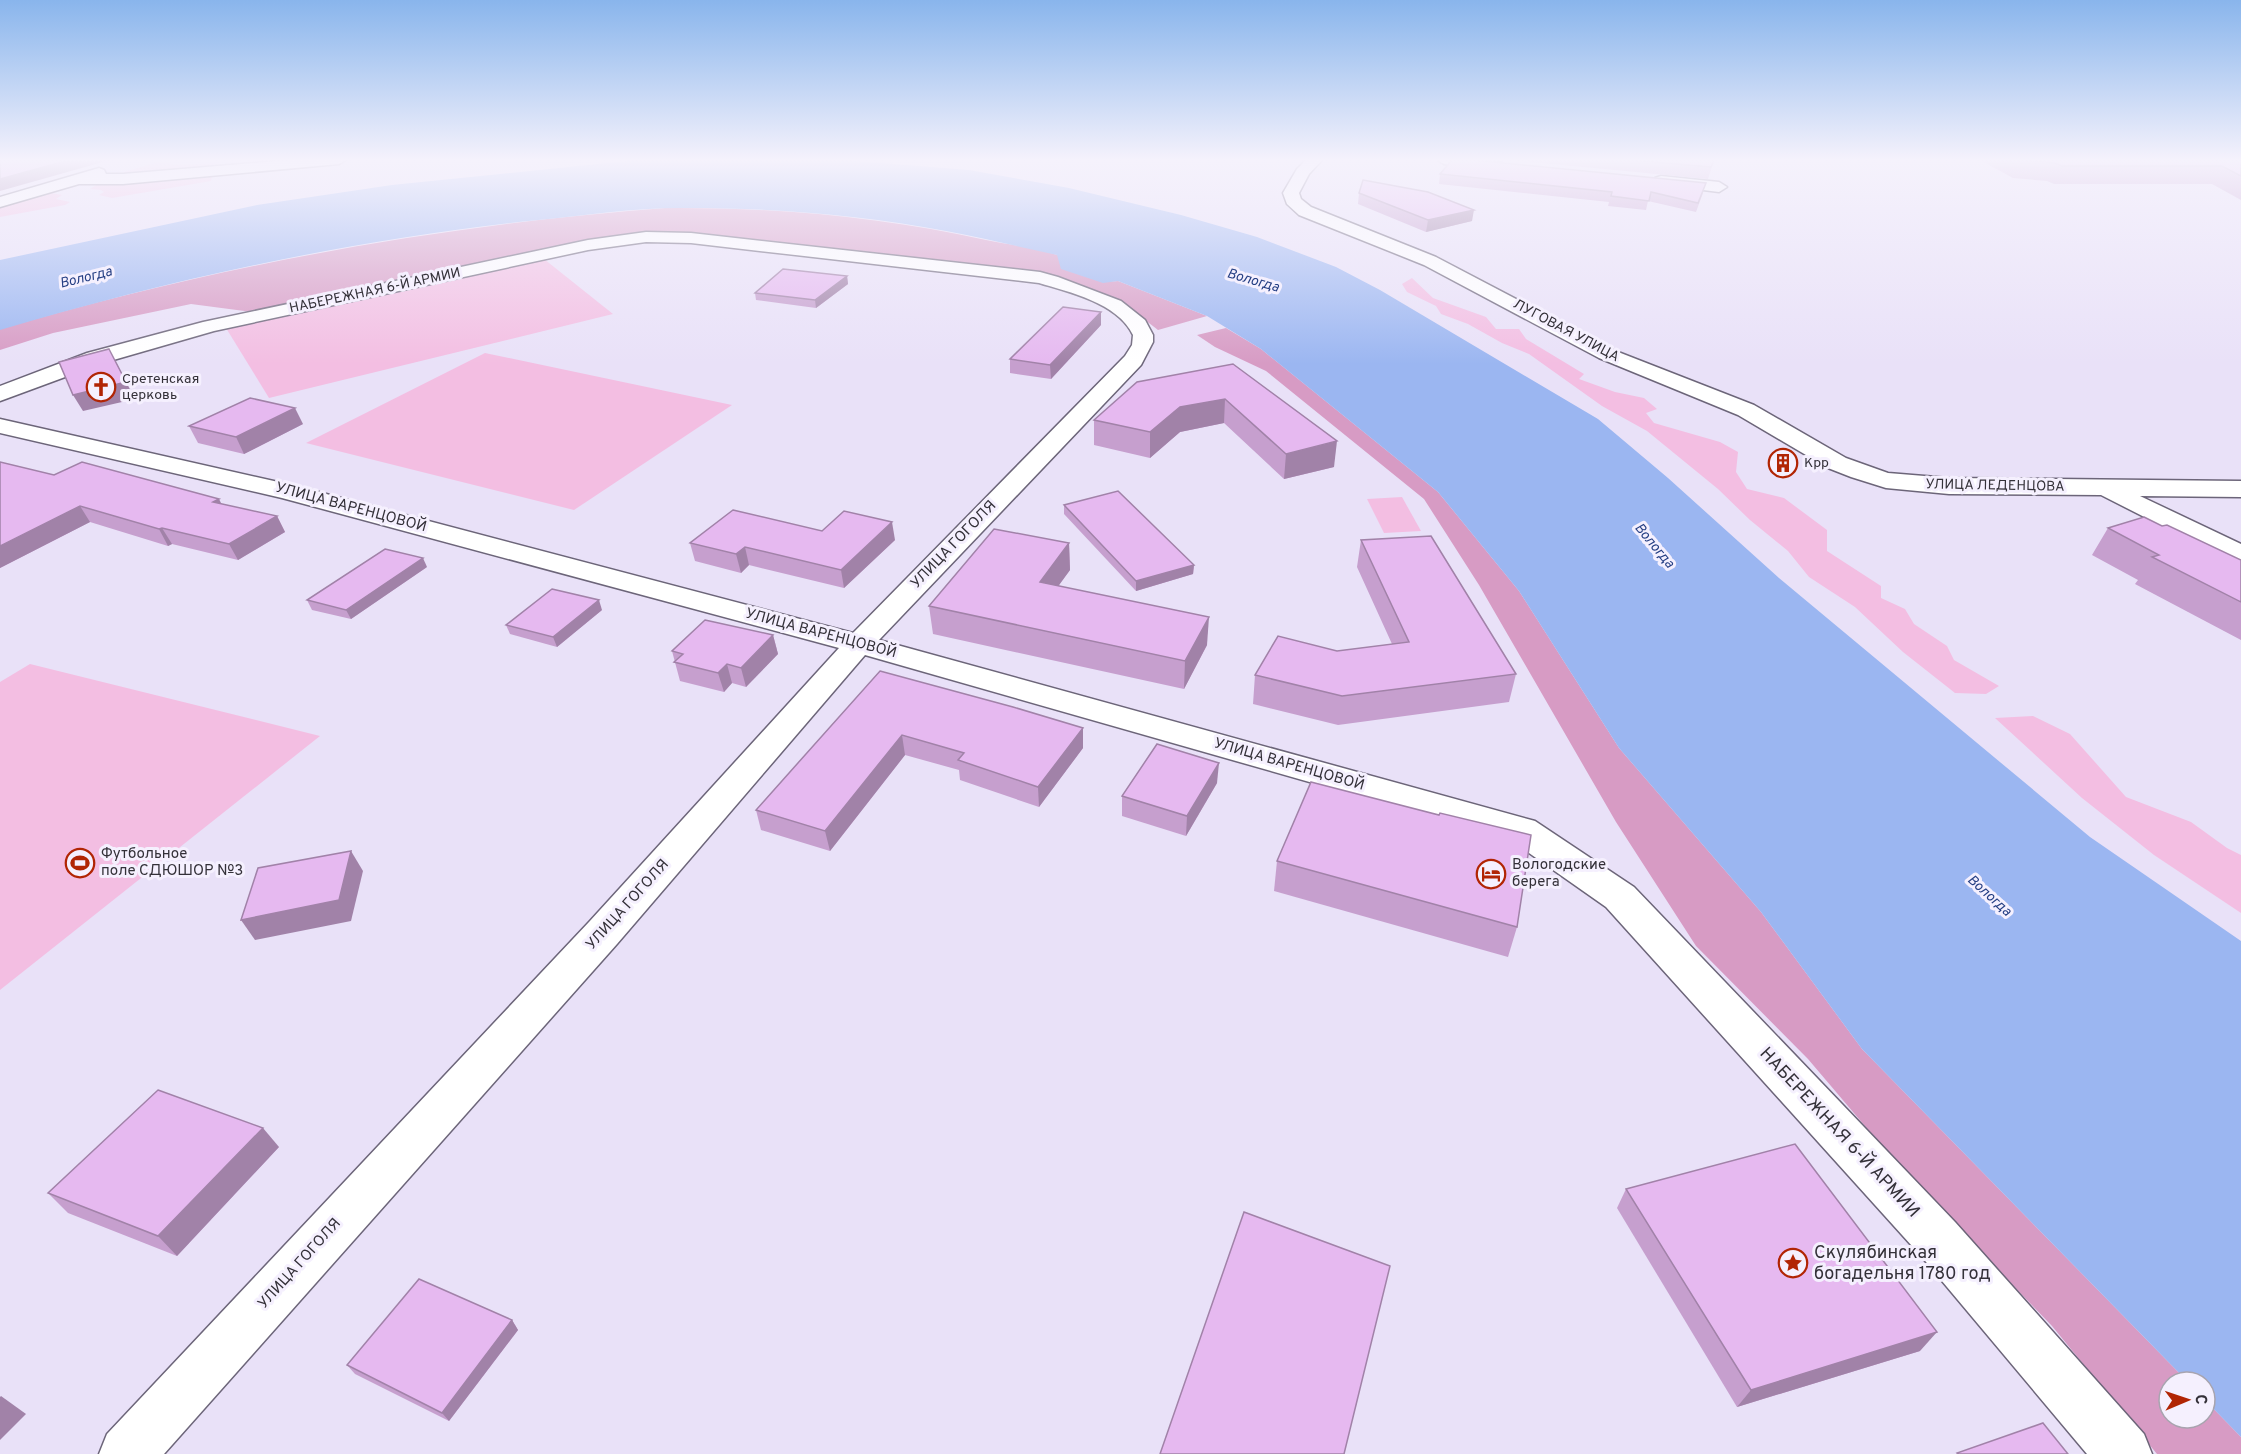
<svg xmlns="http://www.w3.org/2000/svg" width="2241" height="1454" viewBox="0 0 2241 1454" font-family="Overpass,sans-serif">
<rect width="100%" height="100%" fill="#e9e1f8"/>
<!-- green -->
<g fill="#f3bee2">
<path d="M164,160H170L169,163L174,165L219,163L182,173L118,174Z"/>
<path d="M213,174L211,181L112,198L99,195L104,192L101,190L90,189L98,184Z"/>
<path d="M45,192L62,195L56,199L70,202L65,205L0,217V205Z"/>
<path d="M544,259L613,314L269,398L226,328Z"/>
<path d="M1412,278L1433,298L1486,317L1496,329H1519L1526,339L1584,374L1579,379L1615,392L1644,398L1657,409L1646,413L1654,423L1720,442L1738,452L1736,472L1747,489L1784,498L1827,530V551L1881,586V598L1905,609L1914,624L1947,646L1954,660L1999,686L1986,694L1955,693L1903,652L1855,607L1809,577L1788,551L1750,520L1718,489L1647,431L1602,406L1529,354L1502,343L1468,324L1441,314L1436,306L1407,292L1402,284Z"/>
<path d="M485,353L732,405L574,510L306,443Z"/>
<path d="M1402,497L1421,531L1384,533L1367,499Z"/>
<path d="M30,664L320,736L0,990V682Z"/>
<path d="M2033,716L2070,734L2126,797L2191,822L2227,848L2241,855V913L2154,855L2082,798L1995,718Z"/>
</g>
<!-- forest -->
<g fill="#d79bc4">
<path d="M665,208C773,207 882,217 986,240C1009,245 1036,247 1057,255C1081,265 1090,284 1118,281L1207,316L1158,330C1121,300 1089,288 1043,276L673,233L252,312L191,304L53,333L0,350V329C217,266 440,225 665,208Z"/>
<path d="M1226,328L1261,349L1438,492L1519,591L1619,748L1761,912L1862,1049L2188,1382H2169V1418H2205V1400L2241,1437V1454H2157L2052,1326L1904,1172L1808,1059L1696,946L1616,822L1479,585L1424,499L1266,371L1215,347L1197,335Z"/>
</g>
<!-- water -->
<path fill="#9bb6f1" d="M637,160H843L969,170L1069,188L1181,215L1257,237L1336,267L1380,290L1598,419L1668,478L1779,578L2090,837L2241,941V1437L2205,1400V1382H2188L1862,1049L1761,912L1619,748L1519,591L1438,492L1261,349L1207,316L1118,281L1103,283L1061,269L1057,255C1020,247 983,238 946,231C862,215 774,208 689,208C638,207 588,215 538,220C356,239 175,278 0,330V260L257,205L392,185Z"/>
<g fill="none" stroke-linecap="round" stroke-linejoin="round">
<!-- minor casing -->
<g stroke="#6c6579" stroke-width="3">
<g id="minor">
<path d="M288,160H346L339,164L123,184H79L0,207V197L99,168L104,170L106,174H123Z"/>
<path d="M1306,160H1322L1309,174L1299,193L1301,199L1311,207L1436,257L1613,350L1754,405L1846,458L1888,473L1949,478L2241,481V497L2140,496L2241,544V563L2231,561L2101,495L1949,494L1886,488L1851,477L1828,468L1738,415L1599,358L1424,265L1299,215L1287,204L1283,193L1297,169Z"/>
<path d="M1437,160L1501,162L1504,165L1496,170L1444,164Z"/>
<path d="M1661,176L1719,182L1727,187L1719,192L1655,184L1653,181L1655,178Z"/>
<path d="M646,232L691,233L1040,272L1058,277L1121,301L1145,320L1153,335V342L1141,365L879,640L1535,821L1634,887L1955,1222L2144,1434L2152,1454H2087L1921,1256L1606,907L1509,839L865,655L617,944L164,1454H99L107,1434L589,922L839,648L282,498L0,433V419L296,486L853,633L1125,356L1132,345L1133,335C1118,303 1069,292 1039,283L691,243L646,242L588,250L214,331L103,363L0,401V386L87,353L203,322L588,240Z"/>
</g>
</g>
<!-- minor -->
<use href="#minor" fill="#fff" fill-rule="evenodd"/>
</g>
<!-- wall -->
<g fill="#c69fce">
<path d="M1512,160H1714L1708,179Z"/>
<path d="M1980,160H2241V200L2212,184H2054L2047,181L2013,178Z"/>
<path d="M1440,174L1703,193L1696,212L1648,201L1646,210L1608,206L1609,202L1439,184Z"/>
<path d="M1359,193L1472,221L1426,232L1358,204Z"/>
<path d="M847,276L848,284L816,308L756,300L755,293Z"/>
<path d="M1101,325L1051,379L1010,373V359Z"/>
<path d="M1233,364L1334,467L1284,479L1224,423L1180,432L1150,458L1094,445V420Z"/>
<path d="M303,424L244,454L198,443L189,426Z"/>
<path d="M0,462L54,475L221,504L277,516L285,532L238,560L172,544L168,546L90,522L0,568Z"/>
<path d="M1064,505L1194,565L1193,574L1136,591L1064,514Z"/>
<path d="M2162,526L2241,560V640L2135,584L2138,580L2092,555L2108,528Z"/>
<path d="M822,531L895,540L844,588L749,565L741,573L695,561L690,543Z"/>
<path d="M1361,540L1516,674L1509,702L1338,725L1253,704L1255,675L1337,651L1392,644L1357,567Z"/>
<path d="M1069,543L1070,570L1058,586L1207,645L1184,689L933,634L929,606Z"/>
<path d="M427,567L351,619L312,610L307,600Z"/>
<path d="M602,610L557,647L510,634L506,625Z"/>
<path d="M773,635L778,654L746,687L732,683L724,692L680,681L672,651Z"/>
<path d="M880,671L1083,748L1039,807L960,780L959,770L905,755L830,851L761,830L756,810Z"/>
<path d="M1217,783L1186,836L1122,816V796Z"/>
<path d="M1277,861L1517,927L1508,957L1274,891Z"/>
<path d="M279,1147L177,1256L68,1213L48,1193Z"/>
<path d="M1626,1189L1920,1351L1737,1407L1617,1208Z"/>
<path d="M512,1320L518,1330L449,1421L355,1374L347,1365Z"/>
</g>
<!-- shaded-wall -->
<g fill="#a182a8">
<path d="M69,160H110L0,191V179Z"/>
<path d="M1474,210L1472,221L1426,232L1428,220Z"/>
<path d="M847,276L848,284L816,308L815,300Z"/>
<path d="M1101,312V325L1051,379L1050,365Z"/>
<path d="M109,349L135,399L83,411L73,395Z"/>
<path d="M1225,399L1224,423L1180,432L1150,458V432L1180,407Z"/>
<path d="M295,408L303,424L244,454L236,437Z"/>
<path d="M1337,441L1334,467L1284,479L1286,454Z"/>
<path d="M219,499L227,515L213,502Z"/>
<path d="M80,506L90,522L0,568V546Z"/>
<path d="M277,516L285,532L238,560L229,544Z"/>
<path d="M892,522L895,540L844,588L841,570Z"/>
<path d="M162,528L172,544L168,546L159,529Z"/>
<path d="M1069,543L1070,570L1041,610L1040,582Z"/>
<path d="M745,547L749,565L741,573L736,554Z"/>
<path d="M423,558L427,567L351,619L346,610Z"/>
<path d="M1194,565L1193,574L1136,591V581Z"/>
<path d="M599,600L602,610L557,647L553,637Z"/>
<path d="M1209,617L1207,645L1184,689L1185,661Z"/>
<path d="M773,635L778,654L746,687L741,668Z"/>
<path d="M727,664L732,683L724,692L718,673Z"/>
<path d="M1083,728V748L1039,807L1038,787Z"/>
<path d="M902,735L905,755L830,851L825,831Z"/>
<path d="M1219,763L1217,783L1186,836L1187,816Z"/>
<path d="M351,851L363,871L351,921L255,940L241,920Z"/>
<path d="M263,1128L279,1147L177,1256L158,1236Z"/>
<path d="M512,1320L518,1330L449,1421L442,1413Z"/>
<path d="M1937,1332L1920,1351L1737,1407L1751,1390Z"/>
<path d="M1,1396L26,1414L0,1440V1397Z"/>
</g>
<!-- building -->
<g fill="#e6b9f0" stroke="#a182a8" stroke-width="1.5">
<path d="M0,160H69L0,179Z"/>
<path d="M1452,160H1472L1706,183L1698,203L1651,192L1649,201L1611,196L1612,192L1440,174Z"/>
<path d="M1632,160H1714L1711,167Z"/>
<path d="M2026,160H2241V176L2222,166H2062L2055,163Z"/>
<path d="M1363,180L1428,192L1474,210L1428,220L1359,193Z"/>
<path d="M783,269L847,276L815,300L755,293Z"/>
<path d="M1063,307L1101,312L1050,365L1010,359Z"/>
<path d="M109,349L126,382L73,395L59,362Z"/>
<path d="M1233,364L1337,441L1286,454L1225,399L1180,407L1150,432L1094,420L1137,382Z"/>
<path d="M250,398L295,408L236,437L189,426Z"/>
<path d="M0,462L54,475L82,462L219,499L213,502L277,516L229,544L162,528L159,529L80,506L0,546Z"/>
<path d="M1118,491L1194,565L1136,581L1064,505Z"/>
<path d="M733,510L822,531L844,511L892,522L841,570L745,547L736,554L690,543Z"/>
<path d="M2144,517L2162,526L2167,525L2241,560V602L2152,557L2159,555L2108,528Z"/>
<path d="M994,529L1069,543L1040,582L1209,617L1185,661L929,606Z"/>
<path d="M1431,536L1516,674L1342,696L1255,675L1278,636L1337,651L1409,642L1361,540Z"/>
<path d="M385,549L423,558L346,610L307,600Z"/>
<path d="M552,589L599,600L553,637L506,625Z"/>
<path d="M705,620L773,635L741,668L727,664L718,673L674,662L683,654L672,651Z"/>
<path d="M880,671L1013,707L1083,728L1038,787L958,760L964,753L902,735L825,831L756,810Z"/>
<path d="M1157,744L1219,763L1187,816L1122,796Z"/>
<path d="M1311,782L1439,815L1440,813L1531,835L1517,927L1277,861Z"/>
<path d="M351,851L339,900L241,920L258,868Z"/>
<path d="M158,1090L263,1128L158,1236L48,1193Z"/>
<path d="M1795,1144L1937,1332L1751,1390L1626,1189Z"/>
<path d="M1244,1212L1390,1266L1344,1454H1160Z"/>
<path d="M419,1279L512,1320L442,1413L347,1365Z"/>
<path d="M2043,1423L2068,1454H1958L1957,1453Z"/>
</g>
<!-- sky -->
<linearGradient id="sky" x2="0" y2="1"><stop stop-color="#89b5ec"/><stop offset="0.44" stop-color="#f5f2fc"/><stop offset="1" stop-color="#f5f2fc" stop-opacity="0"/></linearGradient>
<rect width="2241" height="364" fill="url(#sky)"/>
<!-- icons -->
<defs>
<g id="church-ring" transform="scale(1.5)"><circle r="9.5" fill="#f5f0fe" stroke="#b12504" stroke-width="1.5"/><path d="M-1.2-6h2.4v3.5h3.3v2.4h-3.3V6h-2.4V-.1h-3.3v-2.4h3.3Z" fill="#b12504"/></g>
<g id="building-ring" transform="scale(1.5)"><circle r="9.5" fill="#f5f0fe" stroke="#b12504" stroke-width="1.5"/><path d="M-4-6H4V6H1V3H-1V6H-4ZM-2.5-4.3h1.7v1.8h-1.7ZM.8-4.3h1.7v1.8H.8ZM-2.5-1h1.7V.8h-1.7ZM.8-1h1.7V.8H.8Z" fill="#b12504"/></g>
<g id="stadium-ring" transform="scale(1.5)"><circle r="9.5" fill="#f5f0fe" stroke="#b12504" stroke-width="1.5"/><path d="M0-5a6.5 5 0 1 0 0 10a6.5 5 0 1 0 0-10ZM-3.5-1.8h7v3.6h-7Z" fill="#b12504"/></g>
<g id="hotel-ring" transform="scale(1.5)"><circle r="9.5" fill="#f5f0fe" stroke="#b12504" stroke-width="1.5"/><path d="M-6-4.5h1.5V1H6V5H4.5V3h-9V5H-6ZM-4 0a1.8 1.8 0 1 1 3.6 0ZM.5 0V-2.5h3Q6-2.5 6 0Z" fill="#b12504"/></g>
<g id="sight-ring" transform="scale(1.5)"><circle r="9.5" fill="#f5f0fe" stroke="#b12504" stroke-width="1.5"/><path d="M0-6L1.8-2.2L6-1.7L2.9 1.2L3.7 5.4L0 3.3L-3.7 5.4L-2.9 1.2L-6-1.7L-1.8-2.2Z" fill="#b12504"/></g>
</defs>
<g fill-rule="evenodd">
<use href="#church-ring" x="101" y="387"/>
<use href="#building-ring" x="1783" y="463"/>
<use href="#stadium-ring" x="80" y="863"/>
<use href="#hotel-ring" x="1491" y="874"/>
<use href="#sight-ring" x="1793" y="1263"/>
</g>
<g text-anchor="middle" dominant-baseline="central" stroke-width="6" stroke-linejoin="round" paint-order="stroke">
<!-- far-water labels -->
<g font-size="14" font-style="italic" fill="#243e83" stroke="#f5f0fe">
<text transform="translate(86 278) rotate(-14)">Вологда</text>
<text transform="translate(1253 281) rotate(16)">Вологда</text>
<text transform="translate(1654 546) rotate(50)">Вологда</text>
<text transform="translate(1989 896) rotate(42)">Вологда</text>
</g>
<!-- far-street labels -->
<g font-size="14" fill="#343139" stroke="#f5f0fe">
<text transform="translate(375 291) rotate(-12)">НАБЕРЕЖНАЯ 6-Й АРМИИ</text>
<text transform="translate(1566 331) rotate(28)">ЛУГОВАЯ УЛИЦА</text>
<text transform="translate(1995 486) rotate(1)">УЛИЦА ЛЕДЕНЦОВА</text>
</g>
<!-- far-poi labels -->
<g font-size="14" fill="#343139" stroke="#f5f0fe" text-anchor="start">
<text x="122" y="379">Сретенская<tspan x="122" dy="16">церковь</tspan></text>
<text x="1804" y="463">Kpp</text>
</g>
<!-- street labels -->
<g font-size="15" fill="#343139" stroke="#f5f0fe">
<text transform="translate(351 508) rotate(15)">УЛИЦА ВАРЕНЦОВОЙ</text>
<text transform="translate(954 545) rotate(-46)">УЛИЦА ГОГОЛЯ</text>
<text transform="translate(821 634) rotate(15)">УЛИЦА ВАРЕНЦОВОЙ</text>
<text transform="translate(1289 765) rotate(16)">УЛИЦА ВАРЕНЦОВОЙ</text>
<text transform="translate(628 905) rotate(-48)">УЛИЦА ГОГОЛЯ</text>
<text transform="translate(300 1264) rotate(-48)">УЛИЦА ГОГОЛЯ</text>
</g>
<!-- poi labels -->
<g font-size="15" fill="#343139" stroke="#f5f0fe" text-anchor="start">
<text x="101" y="854">Футбольное<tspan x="101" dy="17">поле СДЮШОР №3</tspan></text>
<text x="1512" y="865">Вологодские<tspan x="1512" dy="17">берега</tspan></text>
</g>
<!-- near-street labels -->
<g font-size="18" fill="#343139" stroke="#f5f0fe">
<text transform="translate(1839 1133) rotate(47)">НАБЕРЕЖНАЯ 6-Й АРМИИ</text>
</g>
<!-- near-poi labels -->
<g font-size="18" fill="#343139" stroke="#f5f0fe" text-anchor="start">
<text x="1814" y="1253">Скулябинская<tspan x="1814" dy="21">богадельня 1780 год</tspan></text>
</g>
</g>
<!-- north arrow -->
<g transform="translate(2187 1400) rotate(88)"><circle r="28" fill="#f5f0fe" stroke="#a8a4af" stroke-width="1.5"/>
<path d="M0-4.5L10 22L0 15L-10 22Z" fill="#b12504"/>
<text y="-9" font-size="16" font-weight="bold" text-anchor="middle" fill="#343139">С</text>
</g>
</svg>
